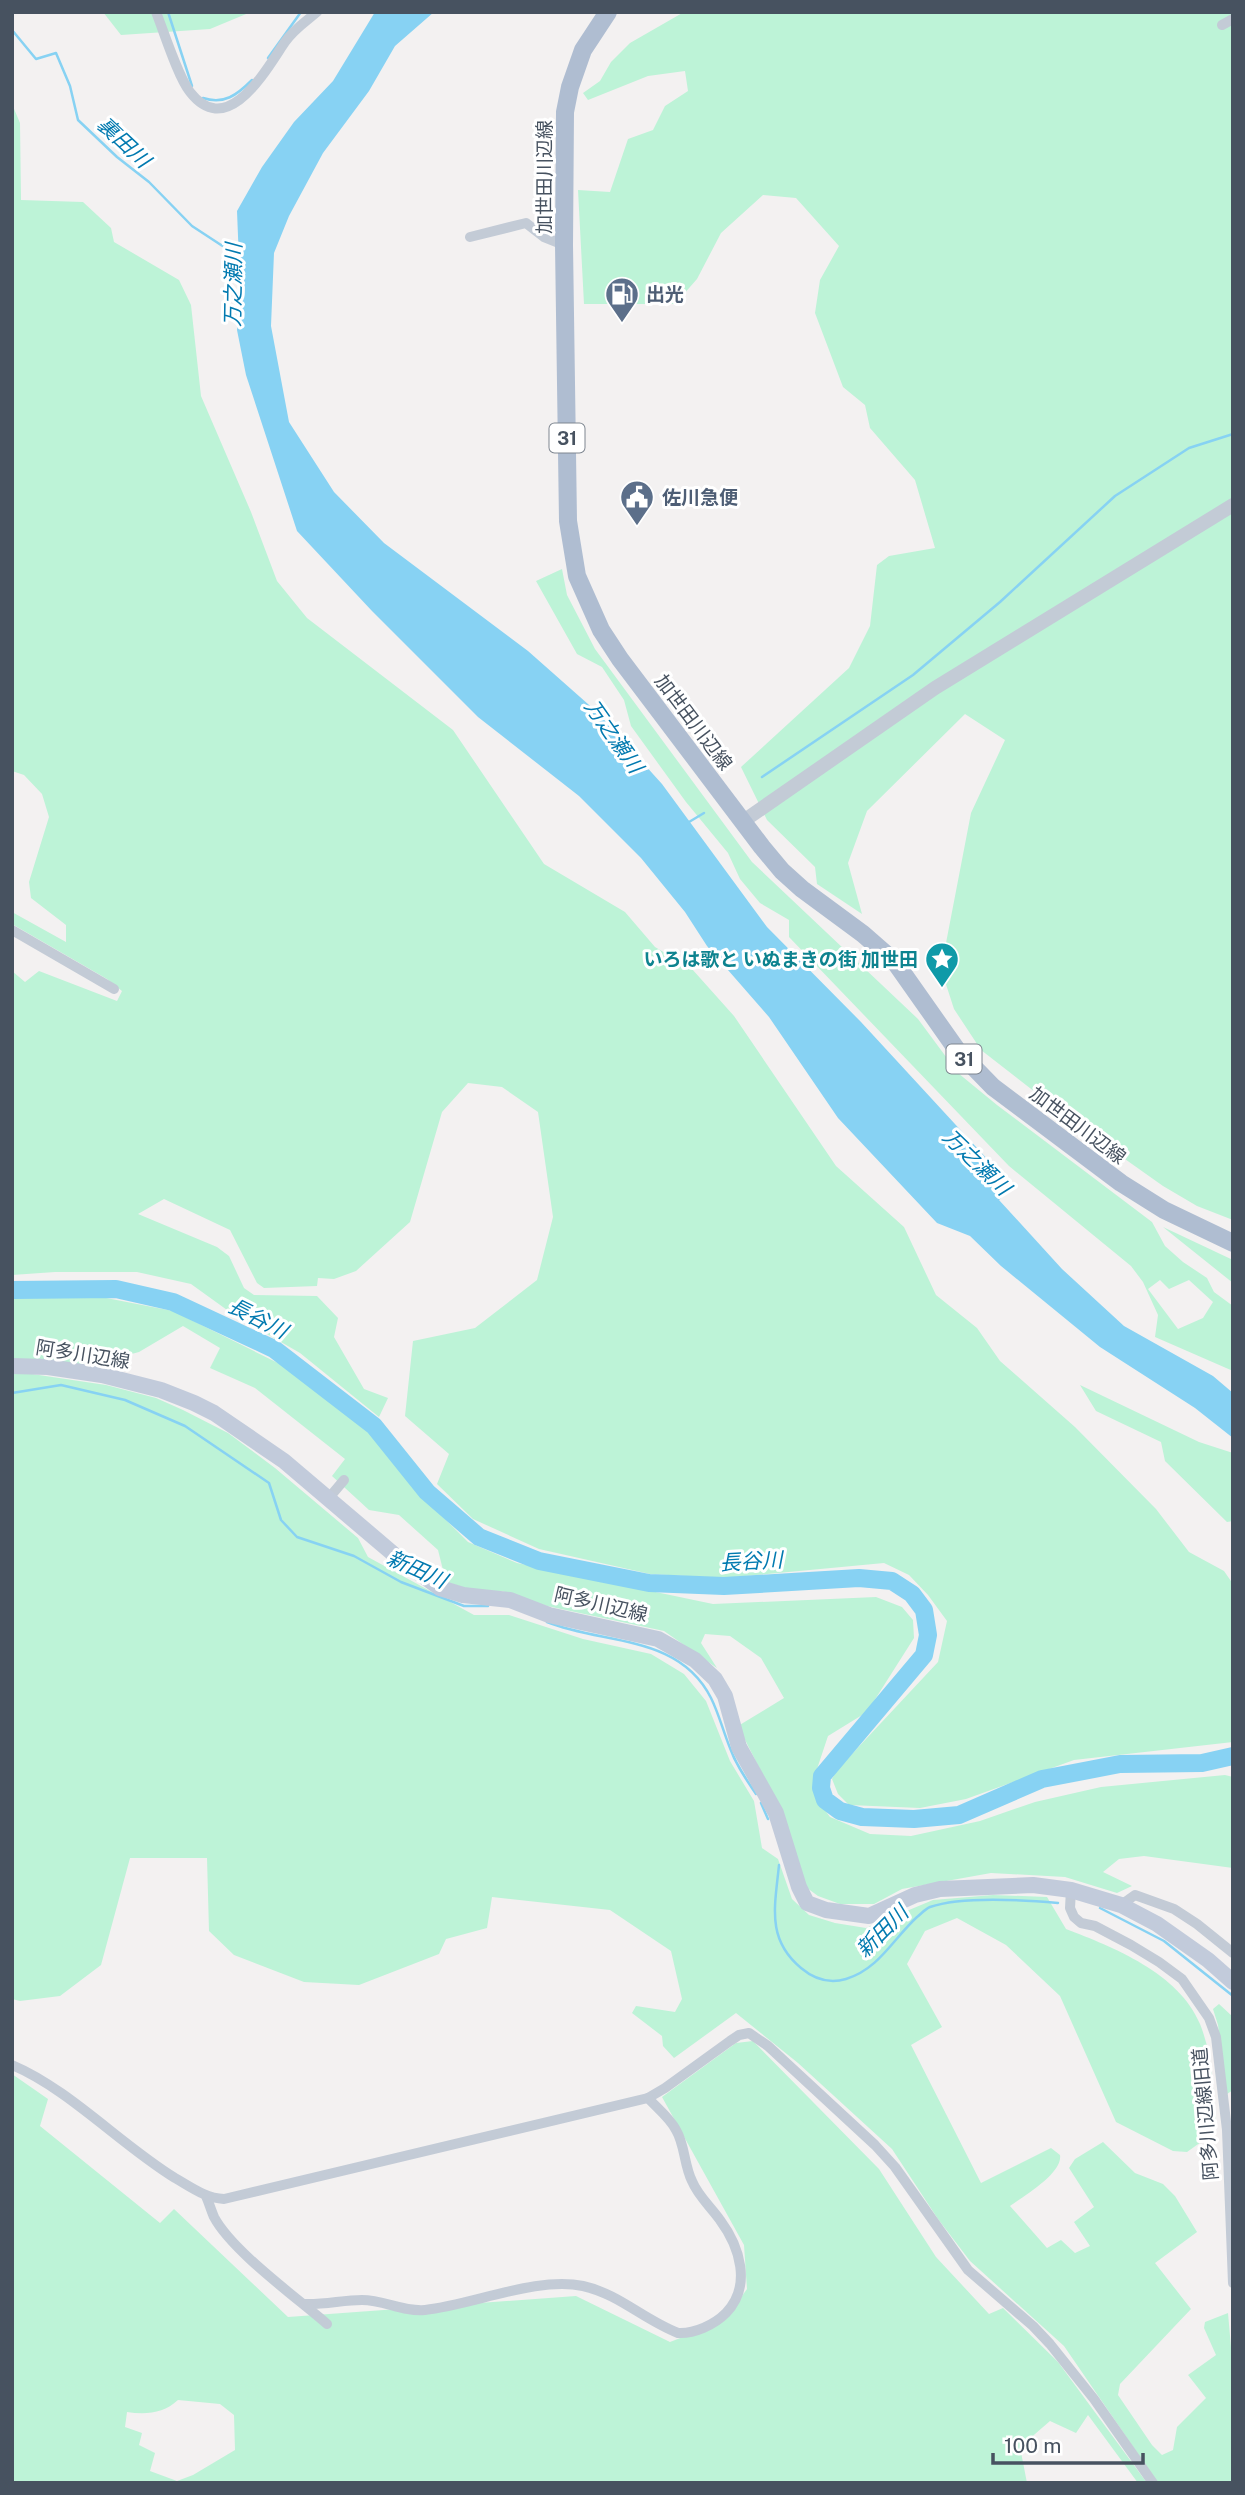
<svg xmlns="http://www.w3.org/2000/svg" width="1245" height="2495" viewBox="0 0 1245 2495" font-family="'Public Sans','Noto Sans JP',sans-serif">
<rect width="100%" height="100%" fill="#f3f1f1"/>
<!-- green -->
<g fill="#bdf3d7" fill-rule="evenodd">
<path d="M103,12H251L210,29L121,35Z"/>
<path d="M684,12H1233V1220L1197,1206L1163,1186L1084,1130L981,1050L954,1009L941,969L971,813L1005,740L965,714L867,811L848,863L862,914L817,884L815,867L767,820L741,767L849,668L870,626L877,565L889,556L935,548L915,480L870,428L865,405L843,387L815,313L820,280L839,246L796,198L763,195L721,233L697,279L675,304H584L578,190L610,192L628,139L653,130L665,106L688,91L685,71L648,76L588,100L583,93L600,81L611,62L630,43Z"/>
<path d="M12,104L20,123L21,200L83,202L111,228L114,242L179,280L191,305L201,396L251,512L277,581L307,618L453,730L544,864L625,912L655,947L692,969L734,1016L836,1166L904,1227L936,1295L977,1328L1000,1361L1075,1427L1156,1509L1189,1552L1224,1571L1233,1584V1742L1074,1760L966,1799L920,1808L849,1805L838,1794L832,1779L837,1770L938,1662L947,1621L928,1595L909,1575L884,1563L724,1578L650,1574L539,1549L473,1519L437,1484L449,1454L405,1416L413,1341L475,1328L537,1280L553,1217L538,1112L502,1087L468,1083L442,1112L410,1222L356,1271L334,1279L318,1278L317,1286L264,1288L257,1283L230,1230L164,1199L138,1214L217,1247L229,1256L244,1288L254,1295L317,1296L338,1318L334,1337L364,1389L388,1398L379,1417L300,1353L234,1315L191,1284L137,1272H55L12,1275V971L25,982L39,971L117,1001L122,991L107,979L12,924V912L66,942V925L31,898L29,882L49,817L42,794L24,775L12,771Z"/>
<path d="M562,569L567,595L595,649L752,862L918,1019L958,1073L997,1105L1152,1222L1165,1246L1183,1262L1207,1278L1214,1292L1233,1306V1371L1155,1337L1158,1315L1143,1282L1131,1266L1009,1166L789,937V920L760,903L740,879L728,853L686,802L631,726L624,700L602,667L577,654L536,581ZM1160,1280L1169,1289L1189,1280L1213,1302L1203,1318L1178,1329L1148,1289Z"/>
<path d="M1163,1227L1233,1260V1283Z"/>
<path d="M96,1296L173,1311L282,1365L365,1426L421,1495L468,1542L517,1563L713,1604L876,1597L902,1607L913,1620L914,1638L867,1712L828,1736L813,1781L816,1798L830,1817L870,1834L911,1836L980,1821L1035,1802L1101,1787L1225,1775L1233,1777V1868L1144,1856L1119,1859L1103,1872L1132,1886L1117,1893L1065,1877L991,1873L902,1889L874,1904H840L818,1896L803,1885L778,1805L738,1726L784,1698L761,1658L730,1636L705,1634L701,1643L717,1668L664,1631L547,1606L502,1591L479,1592L446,1582L438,1550L399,1515L369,1510L332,1476L345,1459L255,1388L210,1368L220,1348L183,1326L139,1352L90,1365L12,1359V1297Z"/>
<path d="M12,1371L106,1385L156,1398L183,1410L228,1433L275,1468L358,1538L368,1557L474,1615H509L583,1639L651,1654L684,1674L706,1701L730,1761L754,1801L762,1848L778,1859L792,1899L809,1915L835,1923L866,1928L933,1900L993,1895L1047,1897L1066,1929C1113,1947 1179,1973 1200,2024C1213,2056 1213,2092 1216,2126L1201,2142L1187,2152L1173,2151L1116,2122L1060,1996L1006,1945L957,1918L925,1931L907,1964L942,2027L911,2045L981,2183L1051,2148L1060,2155C1063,2173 1024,2196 1010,2206L1047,2248L1061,2240L1075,2253L1090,2246L1074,2222L1094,2207L1069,2168L1075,2159L1103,2142L1135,2173L1163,2184L1175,2196L1197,2232L1155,2263L1191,2309L1120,2384L1118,2395L1152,2445L1162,2455L1173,2450L1177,2427L1206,2398L1188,2375L1216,2355L1204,2328L1205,2322L1228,2313L1233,2370V2483H1158L1064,2346L970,2261L938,2219L892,2149L798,2063L736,2013L674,2058L663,2046L662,2036L632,2013L636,2006L675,2012L682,1999L671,1951L610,1910L492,1897L487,1928L446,1939L439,1954L359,1985L304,1982L234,1955L209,1931L207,1858H130L101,1965L60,1996L20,2001L12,1999Z"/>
<path d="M1080,1385L1199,1442L1233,1453V1521L1227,1522L1165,1461L1161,1442L1096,1411Z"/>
<path d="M1219,2004L1233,2017V2090L1227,2094L1218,2025L1213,2009Z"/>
<path d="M753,2041L879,2169L936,2257L989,2314L1003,2308L1058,2362L1147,2483H1138L1088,2415L1076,2433L1050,2421L1020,2447L1027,2483H12V2074L48,2099L40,2126L160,2223L174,2209L288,2317L576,2296L670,2342L724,2321L747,2289L744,2245L662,2097L736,2043ZM178,2400L220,2404L234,2415L235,2450L193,2475L177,2481L150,2471L155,2453L139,2445L142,2433L125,2427L127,2412C147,2415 164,2413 178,2400Z"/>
</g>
<!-- water -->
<path fill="#87d2f3" d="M375,12H434L395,46L369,91L323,153L289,216L274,253L271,326L289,422L334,492L384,543L528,651L597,712L662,784L767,927L861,1022L1013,1187L999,1200L1062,1269L1124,1326L1213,1376L1233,1393V1438L1195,1408L1100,1347L1001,1266L970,1236L937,1223L838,1118L769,1017L707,946L685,912L641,858L579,796L478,717L372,611L297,531L246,375L237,330L240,286L237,211L262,167L294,122L333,81Z"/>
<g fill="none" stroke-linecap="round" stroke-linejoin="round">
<!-- stream -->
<g stroke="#87d2f3" stroke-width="2.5">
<path d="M168,12L192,86"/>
<path d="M12,30L36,59L56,53L70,86L78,120L117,157L149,182L192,226L221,245L239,253"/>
<path d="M268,58L301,12"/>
<path d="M203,98C224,105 237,95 252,80"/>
<path d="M762,777L913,675L1000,602L1115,496L1189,448L1233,434"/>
<path d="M689,822L704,813"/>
<path d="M12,1393L61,1385L125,1400L185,1426L269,1483L281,1520L297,1537L354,1556L401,1582L464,1606H488"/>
<path d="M547,1622C604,1645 679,1634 711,1698C719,1714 723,1731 730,1748C736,1765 746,1779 756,1794"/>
<path d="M761,1803L768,1819"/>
<path d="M779,1865C775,1906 766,1939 801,1968C814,1979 829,1984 846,1979C879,1969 893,1939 917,1917C921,1914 925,1909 930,1907C962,1896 1024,1900 1058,1903"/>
<path d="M1100,1908L1164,1941L1233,1996"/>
</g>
<!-- river -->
<path stroke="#87d2f3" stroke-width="18" d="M12,1290L116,1289L173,1302L274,1349L374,1426L427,1492L479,1537L539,1561L649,1583L724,1586L859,1578L892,1581L912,1594L924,1610L928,1635L924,1655L822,1776L821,1788L825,1800L840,1811L862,1817L914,1819L959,1815L1042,1779L1120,1764L1202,1763L1233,1756"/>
<!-- minor -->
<g stroke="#c3cbd6" stroke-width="10">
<path d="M156,12C164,32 178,77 190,92C228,141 267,68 285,42C293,30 305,22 317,12"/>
<path d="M1222,25L1233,19"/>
<path d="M470,237L526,223L544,237L564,245"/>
<path d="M12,930L114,989"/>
<path d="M328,1499L344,1480"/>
<path d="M1071,1890L1070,1908L1074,1917L1081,1923L1095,1926L1131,1945L1159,1962L1182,1979L1209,2018L1216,2037L1227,2130L1233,2283"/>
<path d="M1121,1905L1135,1895L1174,1909L1197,1924L1233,1953"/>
<path d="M12,2065C69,2089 121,2145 175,2178C191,2187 205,2198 224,2199L648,2098L665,2088L730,2041L739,2035L749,2033L768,2046L875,2145L895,2167L968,2270L1033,2326L1050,2344L1094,2399L1153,2483"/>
<path d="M206,2196C209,2203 211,2210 214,2217C232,2251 296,2297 327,2324"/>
<path d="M304,2304C324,2305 343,2300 362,2300C384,2300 403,2312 425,2310C473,2305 537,2276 583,2286C619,2294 644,2320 678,2333C694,2334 714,2325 726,2313C752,2286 740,2247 720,2220C711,2207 698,2196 692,2181C684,2165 685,2145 676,2130C670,2118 657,2108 648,2098"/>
</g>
<!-- tertiary -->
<path stroke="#c3cbd6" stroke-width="14" d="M742,822L935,688L1233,505"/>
<!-- secondary -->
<path stroke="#c2cbdb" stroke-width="16" d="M12,1366L48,1367L102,1375L161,1390L194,1403L214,1413L284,1461L397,1557L440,1588L463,1595L510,1600L549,1615L658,1639L695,1660L715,1679L725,1696L739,1747L776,1813L799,1887L807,1903L826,1910L869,1916L915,1895L940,1889L1033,1885L1071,1890L1121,1905L1157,1924L1208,1960L1233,1982"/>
<!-- primary -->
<path stroke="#afbdd1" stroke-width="18" d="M608,12L583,50L570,87L565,112L564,245L568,521L577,576L601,630L620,659L762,847L782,871L802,889L863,934L895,962L957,1050L993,1087L1121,1183L1164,1210L1233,1243"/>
</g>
<!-- icons -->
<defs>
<g id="fuel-pin" transform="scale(1.75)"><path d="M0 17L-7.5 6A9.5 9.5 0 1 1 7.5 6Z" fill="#5c6f8a" stroke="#fff"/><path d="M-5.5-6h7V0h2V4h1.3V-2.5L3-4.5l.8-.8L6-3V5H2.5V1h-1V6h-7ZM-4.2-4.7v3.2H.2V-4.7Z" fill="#fff"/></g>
<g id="civic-pin" transform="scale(1.75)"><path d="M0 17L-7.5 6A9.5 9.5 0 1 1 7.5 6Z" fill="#5c6f8a" stroke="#fff"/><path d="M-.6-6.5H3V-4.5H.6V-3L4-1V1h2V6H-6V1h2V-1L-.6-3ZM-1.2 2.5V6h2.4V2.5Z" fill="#fff"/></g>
<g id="sight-pin" transform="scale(1.75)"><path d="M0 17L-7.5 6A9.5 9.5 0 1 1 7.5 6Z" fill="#0f9aa8" stroke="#fff"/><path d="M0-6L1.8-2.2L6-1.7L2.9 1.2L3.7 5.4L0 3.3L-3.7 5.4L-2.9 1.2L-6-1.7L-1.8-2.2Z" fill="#fff"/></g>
</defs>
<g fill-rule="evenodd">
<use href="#fuel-pin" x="622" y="294"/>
<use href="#civic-pin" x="637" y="497"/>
<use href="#sight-pin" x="942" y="959"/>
</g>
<g text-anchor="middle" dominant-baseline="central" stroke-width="6" stroke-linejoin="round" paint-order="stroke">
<!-- shield labels -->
<g fill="#fff" stroke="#7e8690" stroke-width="2">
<rect x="549.5" y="423.5" width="35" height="29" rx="5"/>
<rect x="946.5" y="1044.5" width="35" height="29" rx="5"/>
</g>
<g font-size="18" font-weight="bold" fill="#475260">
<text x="567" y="438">31</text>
<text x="964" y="1059">31</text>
</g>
<!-- street labels -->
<g font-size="19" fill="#475260" stroke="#fff">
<text transform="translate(544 177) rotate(-90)">加世田川辺線</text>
<text transform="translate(694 722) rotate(53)">加世田川辺線</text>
<text transform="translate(1078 1125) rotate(37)">加世田川辺線</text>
<text transform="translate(83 1354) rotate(9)">阿多川辺線</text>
<text transform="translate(601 1604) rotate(13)">阿多川辺線</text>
<text transform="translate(1205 2114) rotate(-95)">阿多川辺線旧道</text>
</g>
<!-- service labels -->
<g font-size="19" font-weight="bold" fill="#4e5e75" stroke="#fff" text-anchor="start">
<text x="646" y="294">出光</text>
<text x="662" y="497">佐川急便</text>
</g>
<!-- culture labels -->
<g font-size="19" font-weight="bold" fill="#0d838f" stroke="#fff" text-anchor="end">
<text x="918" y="959">いろは歌と いぬまきの街 加世田</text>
</g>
<!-- water labels -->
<g font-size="21" font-style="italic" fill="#027ab0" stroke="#fff">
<text transform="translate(124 142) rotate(43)">裏田川</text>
<text transform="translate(233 285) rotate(-89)">万之瀬川</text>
<text transform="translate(614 736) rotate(55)">万之瀬川</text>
<text transform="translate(977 1162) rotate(44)">万之瀬川</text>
<text transform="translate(258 1318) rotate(27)">長谷川</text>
<text transform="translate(751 1561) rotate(-3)">長谷川</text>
<text transform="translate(417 1569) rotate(24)">新田川</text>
<text transform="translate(882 1931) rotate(-45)">新田川</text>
</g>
</g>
<!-- border -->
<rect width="1245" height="2495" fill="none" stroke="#475260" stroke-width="28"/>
<!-- scale -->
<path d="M993 2453v10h150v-10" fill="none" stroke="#475260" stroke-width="3.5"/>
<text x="1004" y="2453" font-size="21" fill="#475260" stroke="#ffffff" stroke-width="5" paint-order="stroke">100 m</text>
</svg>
